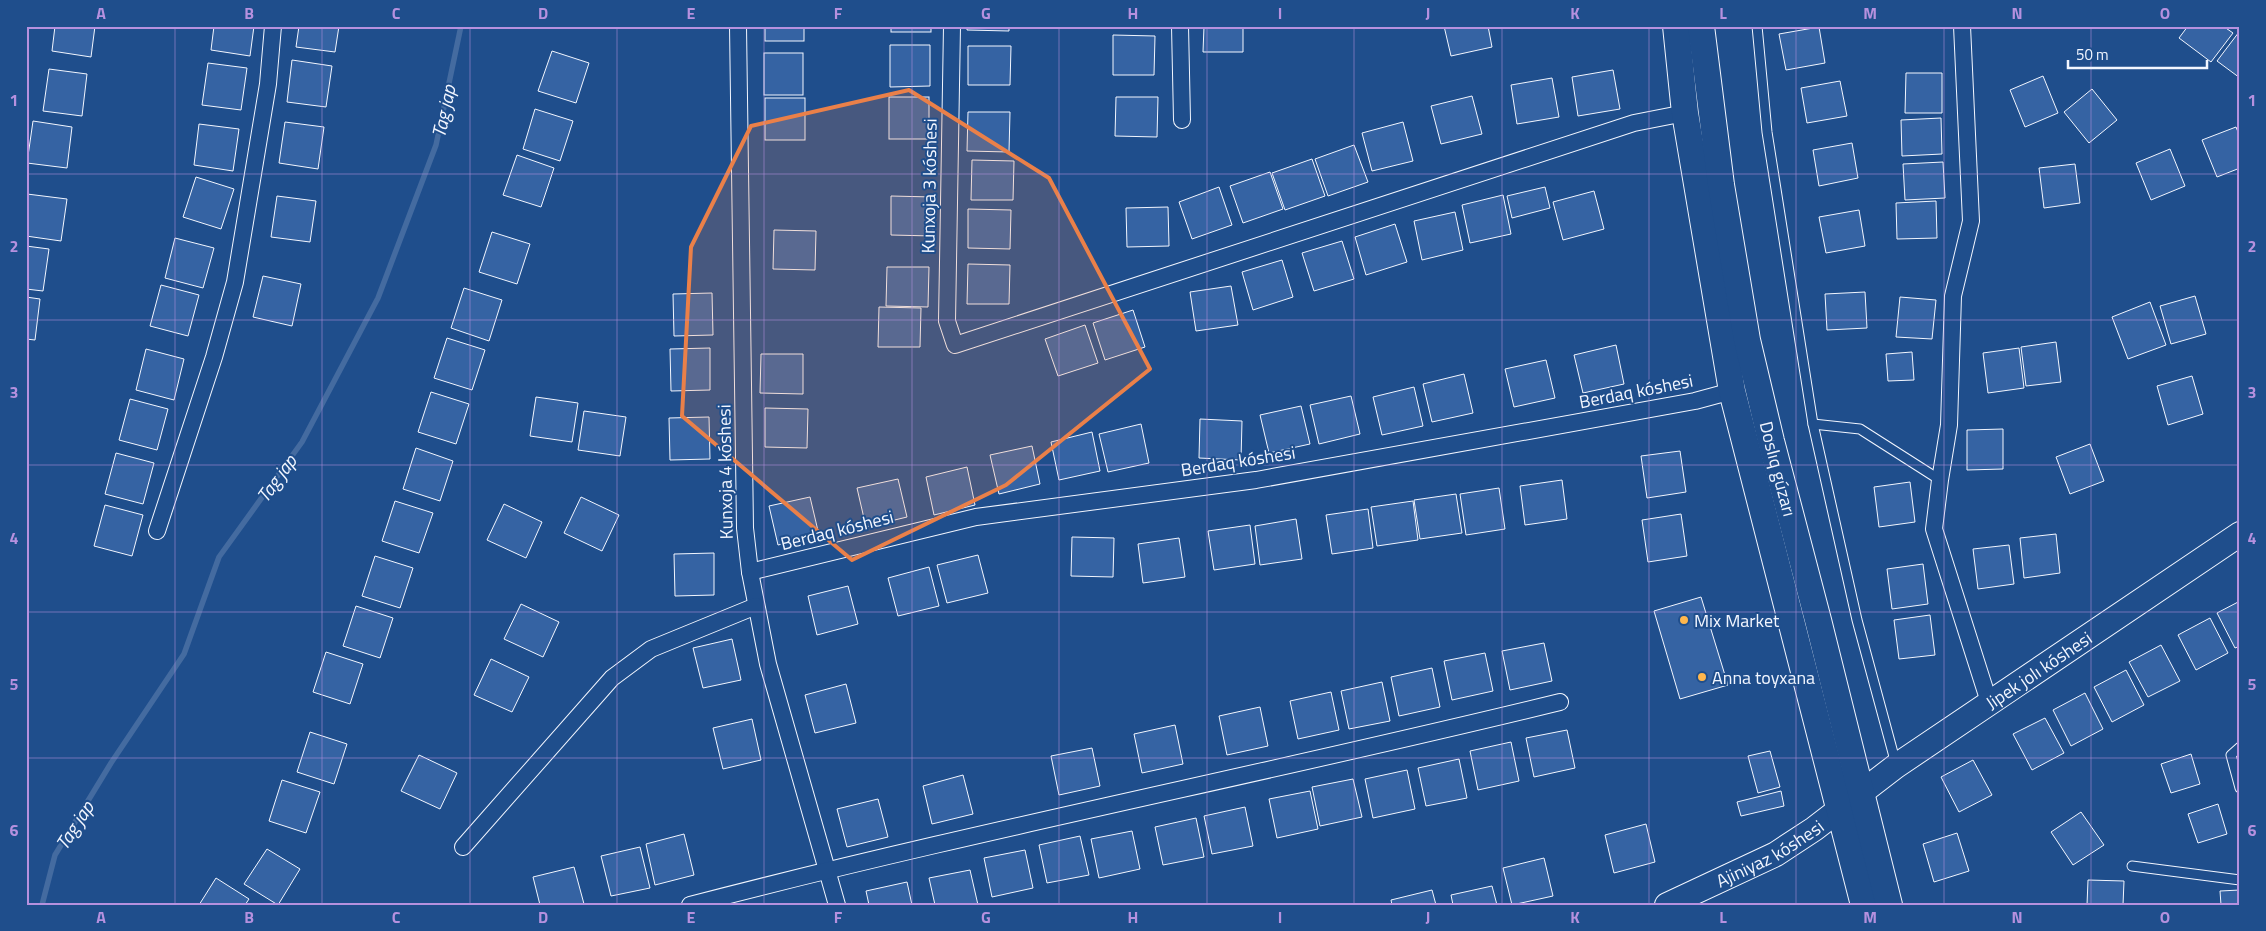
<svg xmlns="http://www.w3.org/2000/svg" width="2266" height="931" viewBox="0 0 2266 931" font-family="'Titillium Web',sans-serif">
<rect width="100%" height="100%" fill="#1f4e8c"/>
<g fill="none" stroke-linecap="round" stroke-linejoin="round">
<!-- stream -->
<path stroke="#446ba0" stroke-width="5.5" d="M42,905L55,855L111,763L184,654L219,557L302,442L378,298L436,145L461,26"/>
</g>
<!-- building -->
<g fill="#3563a3" stroke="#f2f6ff">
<path d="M55,26H95L91,57L52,51Z"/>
<path d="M214,26H254L250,56L211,50Z"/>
<path d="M299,26H339L335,52L296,47Z"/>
<rect x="765" y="26" width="39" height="15"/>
<rect x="891" y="26" width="40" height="6"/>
<path d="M967,26H1009V31L967,30Z"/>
<path d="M1204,26H1243V52H1203Z"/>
<path d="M1444,26H1488L1492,47L1451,56Z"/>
<path d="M2188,26H2223L2233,33L2211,62L2179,38Z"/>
<path d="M1819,27L1825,63L1786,70L1779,34Z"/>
<path d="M2239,32L2240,33V78L2217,61Z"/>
<path d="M1113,35L1155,36L1154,75H1113Z"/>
<path d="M890,45H930V86L890,87Z"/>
<path d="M968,46H1011L1010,85H968Z"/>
<path d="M552,51L589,63L576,103L538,91Z"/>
<rect x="764" y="53" width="39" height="42"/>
<path d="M292,60L332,66L326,107L287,102Z"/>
<path d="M208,63L247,68L241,110L202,105Z"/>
<path d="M49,69L87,74L82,116L43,111Z"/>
<path d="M1613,70L1620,109L1578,116L1572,77Z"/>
<path d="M1906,73H1942V113H1905Z"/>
<path d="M2043,76L2058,113L2025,127L2010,90Z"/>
<path d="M1552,78L1559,117L1517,124L1511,85Z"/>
<path d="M1840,81L1847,116L1807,123L1801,88Z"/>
<path d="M2092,89L2117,120L2089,143L2064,112Z"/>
<path d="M1472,96L1482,134L1441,144L1431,106Z"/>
<rect x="889" y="97" width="40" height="42"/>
<path d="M1116,97H1158L1157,137L1115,136Z"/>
<rect x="765" y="98" width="40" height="42"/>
<path d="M535,109L573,121L560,161L523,149Z"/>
<path d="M968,112H1010L1009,152L967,151Z"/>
<path d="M1941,118L1942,154L1902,156L1901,120Z"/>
<path d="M33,121L72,127L67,168L27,163Z"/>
<path d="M285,122L324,127L318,169L279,163Z"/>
<path d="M1403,122L1413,161L1372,171L1362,133Z"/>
<path d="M199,124L239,129L233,171L194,165Z"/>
<path d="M2236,127L2240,137V168L2217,177L2202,140Z"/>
<path d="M1852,143L1858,178L1819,186L1813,150Z"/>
<path d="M1354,145L1368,182L1328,196L1315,159Z"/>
<path d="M2170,149L2185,186L2151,200L2136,163Z"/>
<path d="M517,155L554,168L541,207L503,195Z"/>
<path d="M1312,159L1325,196L1285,210L1272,173Z"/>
<path d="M972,160L1014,161L1013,200H971Z"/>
<path d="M1943,162L1945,198L1905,200L1903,164Z"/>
<path d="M2075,164L2080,203L2044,208L2039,168Z"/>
<path d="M1270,172L1283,209L1243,223L1230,186Z"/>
<path d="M196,177L234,189L221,229L183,217Z"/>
<path d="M1219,187L1232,225L1192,239L1179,202Z"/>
<path d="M1545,187L1550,208L1512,218L1507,196Z"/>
<path d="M1594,191L1604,229L1563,240L1553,202Z"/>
<path d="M27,194L67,199L61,241L26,236Z"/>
<path d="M1503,195L1511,234L1470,243L1462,205Z"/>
<path d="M277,196L316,201L310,242L271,237Z"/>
<path d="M891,196L933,197V236L891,235Z"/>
<path d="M1936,201L1937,238L1897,239L1896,203Z"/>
<path d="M1168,207L1169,246L1127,247L1126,208Z"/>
<path d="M968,209L1011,210L1010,249L968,248Z"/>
<path d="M1859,210L1865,246L1826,253L1819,217Z"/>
<path d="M1455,212L1463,250L1422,260L1414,221Z"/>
<path d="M1395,224L1407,262L1366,275L1355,237Z"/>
<path d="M774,230L816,231L815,270L773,269Z"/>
<path d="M492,232L530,244L517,284L479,272Z"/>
<path d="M175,238L214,248L203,288L165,278Z"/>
<path d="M1342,241L1354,279L1314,291L1302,253Z"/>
<path d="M26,246L49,249L43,291L26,289Z"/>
<path d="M1282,260L1293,297L1253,310L1242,272Z"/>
<path d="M968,264L1010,265L1009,304H967Z"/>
<path d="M887,267H929L928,307L886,306Z"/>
<path d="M263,276L301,284L292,326L253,317Z"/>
<path d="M161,285L199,295L188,336L150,326Z"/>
<path d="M1231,286L1238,325L1196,331L1190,292Z"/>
<path d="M464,288L502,300L489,341L451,328Z"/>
<path d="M1865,292L1867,328L1827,330L1825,294Z"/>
<path d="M712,293L713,335L674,336L673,294Z"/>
<path d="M2195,296L2206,334L2171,344L2160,306Z"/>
<path d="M26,297L40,299L35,340L26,339Z"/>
<path d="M1900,297L1936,300L1932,339L1896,337Z"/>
<path d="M2150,302L2166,345L2128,359L2112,317Z"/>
<path d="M879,307L921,308L920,347H878Z"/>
<path d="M1133,310L1145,347L1105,360L1093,323Z"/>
<path d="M1085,325L1098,363L1058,376L1045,339Z"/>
<path d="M447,338L485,350L472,390L434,378Z"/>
<path d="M2056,342L2061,382L2026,386L2021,347Z"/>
<path d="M1616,345L1624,384L1583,393L1574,355Z"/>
<path d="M710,348V390L671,391L670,349Z"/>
<path d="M2019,348L2024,388L1988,393L1983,353Z"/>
<path d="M146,349L184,359L174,400L136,390Z"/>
<path d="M1912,352L1914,380L1888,381L1886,354Z"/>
<path d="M761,354H803V394L760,393Z"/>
<path d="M1546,360L1555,398L1514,407L1505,369Z"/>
<path d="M1464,374L1473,413L1432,422L1423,384Z"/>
<path d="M2192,376L2203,414L2168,425L2157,386Z"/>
<path d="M1414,387L1423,426L1382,435L1373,397Z"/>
<path d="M431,392L469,404L456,444L418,432Z"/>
<path d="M1351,396L1360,434L1319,444L1310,405Z"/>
<path d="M536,397L578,403L572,442L530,436Z"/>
<path d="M130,399L168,409L157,450L119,440Z"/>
<path d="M1301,406L1310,444L1269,453L1260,415Z"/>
<path d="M765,408L808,409L807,448L765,447Z"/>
<path d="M584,411L626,417L620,456L578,450Z"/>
<path d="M709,417L710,459L670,460L669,418Z"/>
<path d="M1200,419L1242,421L1241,460L1199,458Z"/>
<path d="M1141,424L1149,463L1108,472L1099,434Z"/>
<path d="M2003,429V469L1967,470V430Z"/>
<path d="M1092,432L1100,471L1059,480L1051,442Z"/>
<path d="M2090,444L2104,481L2070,494L2056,457Z"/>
<path d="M1032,446L1040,484L999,494L990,455Z"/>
<path d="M416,448L453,461L440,501L403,489Z"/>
<path d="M1680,451L1686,492L1647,498L1641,456Z"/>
<path d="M116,453L154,463L143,504L105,494Z"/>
<path d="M967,467L975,505L934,515L926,477Z"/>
<path d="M898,479L907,517L866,527L857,488Z"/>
<path d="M1562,480L1567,519L1525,525L1520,486Z"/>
<path d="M1910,482L1915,522L1879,527L1874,487Z"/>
<path d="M1499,488L1505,529L1466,535L1460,494Z"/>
<path d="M1456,494L1462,533L1420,539L1414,500Z"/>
<path d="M581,497L619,515L602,551L564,533Z"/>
<path d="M810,497L819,535L778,545L769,506Z"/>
<path d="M395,501L433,513L419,553L382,541Z"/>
<path d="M1413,501L1418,540L1377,546L1371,507Z"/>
<path d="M504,504L542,522L526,558L487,540Z"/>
<path d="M105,505L143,515L132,556L94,546Z"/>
<path d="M1368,509L1373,548L1332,554L1326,515Z"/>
<path d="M1681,514L1687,556L1648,562L1642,520Z"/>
<path d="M1296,519L1302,559L1260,565L1255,526Z"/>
<path d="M1250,525L1255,564L1214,570L1208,531Z"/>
<path d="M2056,534L2060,573L2024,578L2020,538Z"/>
<path d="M1072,537L1114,538L1113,577L1071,576Z"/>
<path d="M1179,538L1185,577L1143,583L1138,544Z"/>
<path d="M2009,545L2014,584L1978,589L1973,549Z"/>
<path d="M714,553V595L675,596L674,554Z"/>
<path d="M978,555L988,593L947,603L937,565Z"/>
<path d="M375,556L413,568L400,608L362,596Z"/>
<path d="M1923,564L1928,604L1892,609L1887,569Z"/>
<path d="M929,567L939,606L898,616L888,578Z"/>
<path d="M848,586L858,624L817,635L808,596Z"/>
<path d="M1701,597L1728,685L1680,699L1654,611Z"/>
<path d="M2240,601V646L2235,648L2217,613Z"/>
<path d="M521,604L559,622L543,657L504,639Z"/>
<path d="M356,606L393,618L380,658L343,646Z"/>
<path d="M1930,615L1935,655L1899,659L1894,620Z"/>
<path d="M2210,618L2228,653L2196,670L2178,635Z"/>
<path d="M732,639L741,680L703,688L693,648Z"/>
<path d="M1544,643L1552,681L1510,690L1502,651Z"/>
<path d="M2161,645L2180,681L2148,697L2129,662Z"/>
<path d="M326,652L363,664L350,704L313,692Z"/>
<path d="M1485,653L1493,691L1452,700L1444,661Z"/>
<path d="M491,659L529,677L512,712L474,695Z"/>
<path d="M1432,668L1440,707L1399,716L1391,677Z"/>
<path d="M2126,670L2144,705L2112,722L2094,687Z"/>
<path d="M1382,682L1390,721L1349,729L1341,691Z"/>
<path d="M846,684L856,723L815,733L805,695Z"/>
<path d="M1331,692L1339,730L1298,739L1290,701Z"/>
<path d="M2085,693L2103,729L2071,746L2053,710Z"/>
<path d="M1260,707L1268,746L1227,755L1219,716Z"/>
<path d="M2045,718L2064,753L2032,770L2013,734Z"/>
<path d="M752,719L761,760L723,769L713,728Z"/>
<path d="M1175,725L1183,764L1142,773L1134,734Z"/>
<path d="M1567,730L1575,768L1534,777L1526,738Z"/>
<path d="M310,732L347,744L334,784L297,772Z"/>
<path d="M1511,742L1519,781L1478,790L1470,751Z"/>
<path d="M1092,748L1100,786L1059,795L1051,756Z"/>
<path d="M1770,751L1780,787L1758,793L1748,756Z"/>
<path d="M2191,754L2200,784L2171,793L2161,764Z"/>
<path d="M419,755L457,773L440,809L401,791Z"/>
<path d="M1459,759L1467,798L1426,806L1418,768Z"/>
<path d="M1973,760L1992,795L1959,812L1941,777Z"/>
<path d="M1407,770L1415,809L1373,818L1365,779Z"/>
<path d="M963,775L973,814L932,824L923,786Z"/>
<path d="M1353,779L1362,817L1320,826L1312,787Z"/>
<path d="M282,780L320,792L306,833L269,821Z"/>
<path d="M1310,791L1318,829L1277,838L1269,799Z"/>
<path d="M1781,791L1784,806L1741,816L1737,802Z"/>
<path d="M878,799L888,837L847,847L837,809Z"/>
<path d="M2218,804L2227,834L2198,843L2188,814Z"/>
<path d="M1245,807L1253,846L1212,854L1204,816Z"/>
<path d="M2081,812L2104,845L2073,865L2051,832Z"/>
<path d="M1196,818L1204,857L1163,865L1155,827Z"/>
<path d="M1646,824L1655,862L1614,873L1605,835Z"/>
<path d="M1132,831L1140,869L1099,878L1091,839Z"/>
<path d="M1957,833L1969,871L1934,882L1923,844Z"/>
<path d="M684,834L694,875L655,885L646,844Z"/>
<path d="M1080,836L1089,875L1047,883L1039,845Z"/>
<path d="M640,847L650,888L611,896L601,856Z"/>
<path d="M267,849L300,869L278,905L244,884Z"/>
<path d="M1025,850L1033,888L992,897L984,858Z"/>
<path d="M1544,858L1553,896L1512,905L1503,868Z"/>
<path d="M574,867L584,904L540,905L533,877Z"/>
<path d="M970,870L978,905H935L929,878Z"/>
<path d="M216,878L249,899L245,905H199Z"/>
<path d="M2088,880L2124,881L2123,905H2087Z"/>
<path d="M907,882L912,905H869L866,891Z"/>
<path d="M1492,886L1497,905H1453L1451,895Z"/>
<path d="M1432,890L1436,905H1392L1391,900Z"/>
<path d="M2240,890V905H2221L2220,891Z"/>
</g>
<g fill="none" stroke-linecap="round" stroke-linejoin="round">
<!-- lane casing -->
<g stroke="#f2f6ff" stroke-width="11">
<g id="lane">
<path d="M1757,26L1767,132L1813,424L1857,620L1896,764"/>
<path d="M1813,424L1860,429L1940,480"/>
<path d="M2240,747L2231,755L2240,788"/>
<path d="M2132,866L2240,880"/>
</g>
</g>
<!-- street casing -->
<g stroke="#f2f6ff" stroke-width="18">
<g id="street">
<path d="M738,26L745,528L750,572L768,664L837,905"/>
<path d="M952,26L947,321L955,345L1634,123L1685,113"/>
<path d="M1180,26L1182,120"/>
<path d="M1962,26L1971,221L1953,296L1949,425L1940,480L1934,529L1989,702"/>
<path d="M157,531L214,357L235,282L268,84L273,26"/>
<path d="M750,572L976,517L1256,480L1695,401L1732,391"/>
<path d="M463,847L612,678L651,649L756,606"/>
<path d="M690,905C978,830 1270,773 1560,702"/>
</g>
</g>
<!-- secondary casing -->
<g stroke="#f2f6ff" stroke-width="26">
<g id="secondary">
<path id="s1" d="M1667,905L1776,854L1814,829L1896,766L2240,534"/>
</g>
</g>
<!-- primary casing -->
<g stroke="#f2f6ff" stroke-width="28">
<g id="primary">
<path d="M1676,26L1685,113L1732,391L1864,905"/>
<path id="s2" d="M1701,26L1721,185L1747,340L1771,441L1818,620L1889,905"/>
</g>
</g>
<!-- lane -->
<use href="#lane" stroke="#1f4e8c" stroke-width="9"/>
<!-- street -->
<use href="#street" stroke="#1f4e8c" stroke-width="16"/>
<!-- secondary -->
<use href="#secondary" stroke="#1f4e8c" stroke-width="24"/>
<!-- primary -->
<use href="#primary" stroke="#1f4e8c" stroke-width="26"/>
</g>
<!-- marked area -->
<path fill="#ea8049" fill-opacity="0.2" stroke="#ea8049" stroke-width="4" stroke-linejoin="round" d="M909,90L1049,178L1150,369L1006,485L852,560L682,416L691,247L751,126Z"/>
<!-- grid -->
<path fill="none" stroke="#b691df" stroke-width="1" stroke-opacity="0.55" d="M175,26V905M322,26V905M470,26V905M617,26V905M764,26V905M912,26V905M1059,26V905M1207,26V905M1354,26V905M1502,26V905M1649,26V905M1796,26V905M1944,26V905M2091,26V905M26,174H2240M26,320H2240M26,465H2240M26,612H2240M26,758H2240"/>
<!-- markers -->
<g fill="#ffb74d" stroke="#1f4e8c" stroke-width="2">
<circle cx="1684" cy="620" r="5"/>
<circle cx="1702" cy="677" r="5"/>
</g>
<g text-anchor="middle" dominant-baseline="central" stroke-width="4" stroke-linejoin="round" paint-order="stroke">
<!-- street labels -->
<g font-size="18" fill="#f2f6ff" stroke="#1f4e8c">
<text transform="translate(929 186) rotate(-89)">Kunxoja 3 kóshesi</text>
<text transform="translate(1636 391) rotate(-11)">Berdaq kóshesi</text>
<text transform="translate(1238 461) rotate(-9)">Berdaq kóshesi</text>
<text stroke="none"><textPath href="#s2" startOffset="450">Doslıq gúzarı</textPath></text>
<text transform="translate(725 472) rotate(-91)">Kunxoja 4 kóshesi</text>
<text transform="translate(837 530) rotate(-14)">Berdaq kóshesi</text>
<text stroke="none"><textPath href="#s1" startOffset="441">Jipek jolı kóshesi</textPath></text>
<text stroke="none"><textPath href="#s1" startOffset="115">Ajiniyaz kóshesi</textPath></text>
</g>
<!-- poi labels -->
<g font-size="18" fill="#f2f6ff" stroke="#1f4e8c" text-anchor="start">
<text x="1694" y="620">Mix Market</text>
<text x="1712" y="677">Anna toyxana</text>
</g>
<!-- water labels -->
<g font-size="19" font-style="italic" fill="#f2f6ff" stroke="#1f4e8c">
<text transform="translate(443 111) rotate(-78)">Tag jap</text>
<text transform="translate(276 478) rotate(-54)">Tag jap</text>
<text transform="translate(74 825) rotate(-57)">Tag jap</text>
</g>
</g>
<!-- border -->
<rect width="2266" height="931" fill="none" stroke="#1f4e8c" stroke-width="55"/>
<!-- scale -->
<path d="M2068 60v8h139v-8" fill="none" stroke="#f2f6ff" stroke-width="2.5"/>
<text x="2076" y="60" font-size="15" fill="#f2f6ff" stroke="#1f4e8c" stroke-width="4" paint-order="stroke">50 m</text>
<rect x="28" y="28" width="2210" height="876" fill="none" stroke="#b691df" stroke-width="2"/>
<g font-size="16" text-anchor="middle" font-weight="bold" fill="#b691df">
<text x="101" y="19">A</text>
<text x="249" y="19">B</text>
<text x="396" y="19">C</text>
<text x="543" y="19">D</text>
<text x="691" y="19">E</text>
<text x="838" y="19">F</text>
<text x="986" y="19">G</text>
<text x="1133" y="19">H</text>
<text x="1280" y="19">I</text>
<text x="1428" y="19">J</text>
<text x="1575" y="19">K</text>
<text x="1723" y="19">L</text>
<text x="1870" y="19">M</text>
<text x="2017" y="19">N</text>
<text x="2165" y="19">O</text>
<text x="14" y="106">1</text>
<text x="2252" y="106">1</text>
<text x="14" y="252">2</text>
<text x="2252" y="252">2</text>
<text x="14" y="398">3</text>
<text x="2252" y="398">3</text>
<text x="14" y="544">4</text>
<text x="2252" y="544">4</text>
<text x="14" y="690">5</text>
<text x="2252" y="690">5</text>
<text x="14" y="836">6</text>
<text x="2252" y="836">6</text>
<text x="101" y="923">A</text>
<text x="249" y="923">B</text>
<text x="396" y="923">C</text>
<text x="543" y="923">D</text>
<text x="691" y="923">E</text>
<text x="838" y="923">F</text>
<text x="986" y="923">G</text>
<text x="1133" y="923">H</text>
<text x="1280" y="923">I</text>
<text x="1428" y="923">J</text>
<text x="1575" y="923">K</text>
<text x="1723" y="923">L</text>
<text x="1870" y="923">M</text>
<text x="2017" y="923">N</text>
<text x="2165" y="923">O</text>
</g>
</svg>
